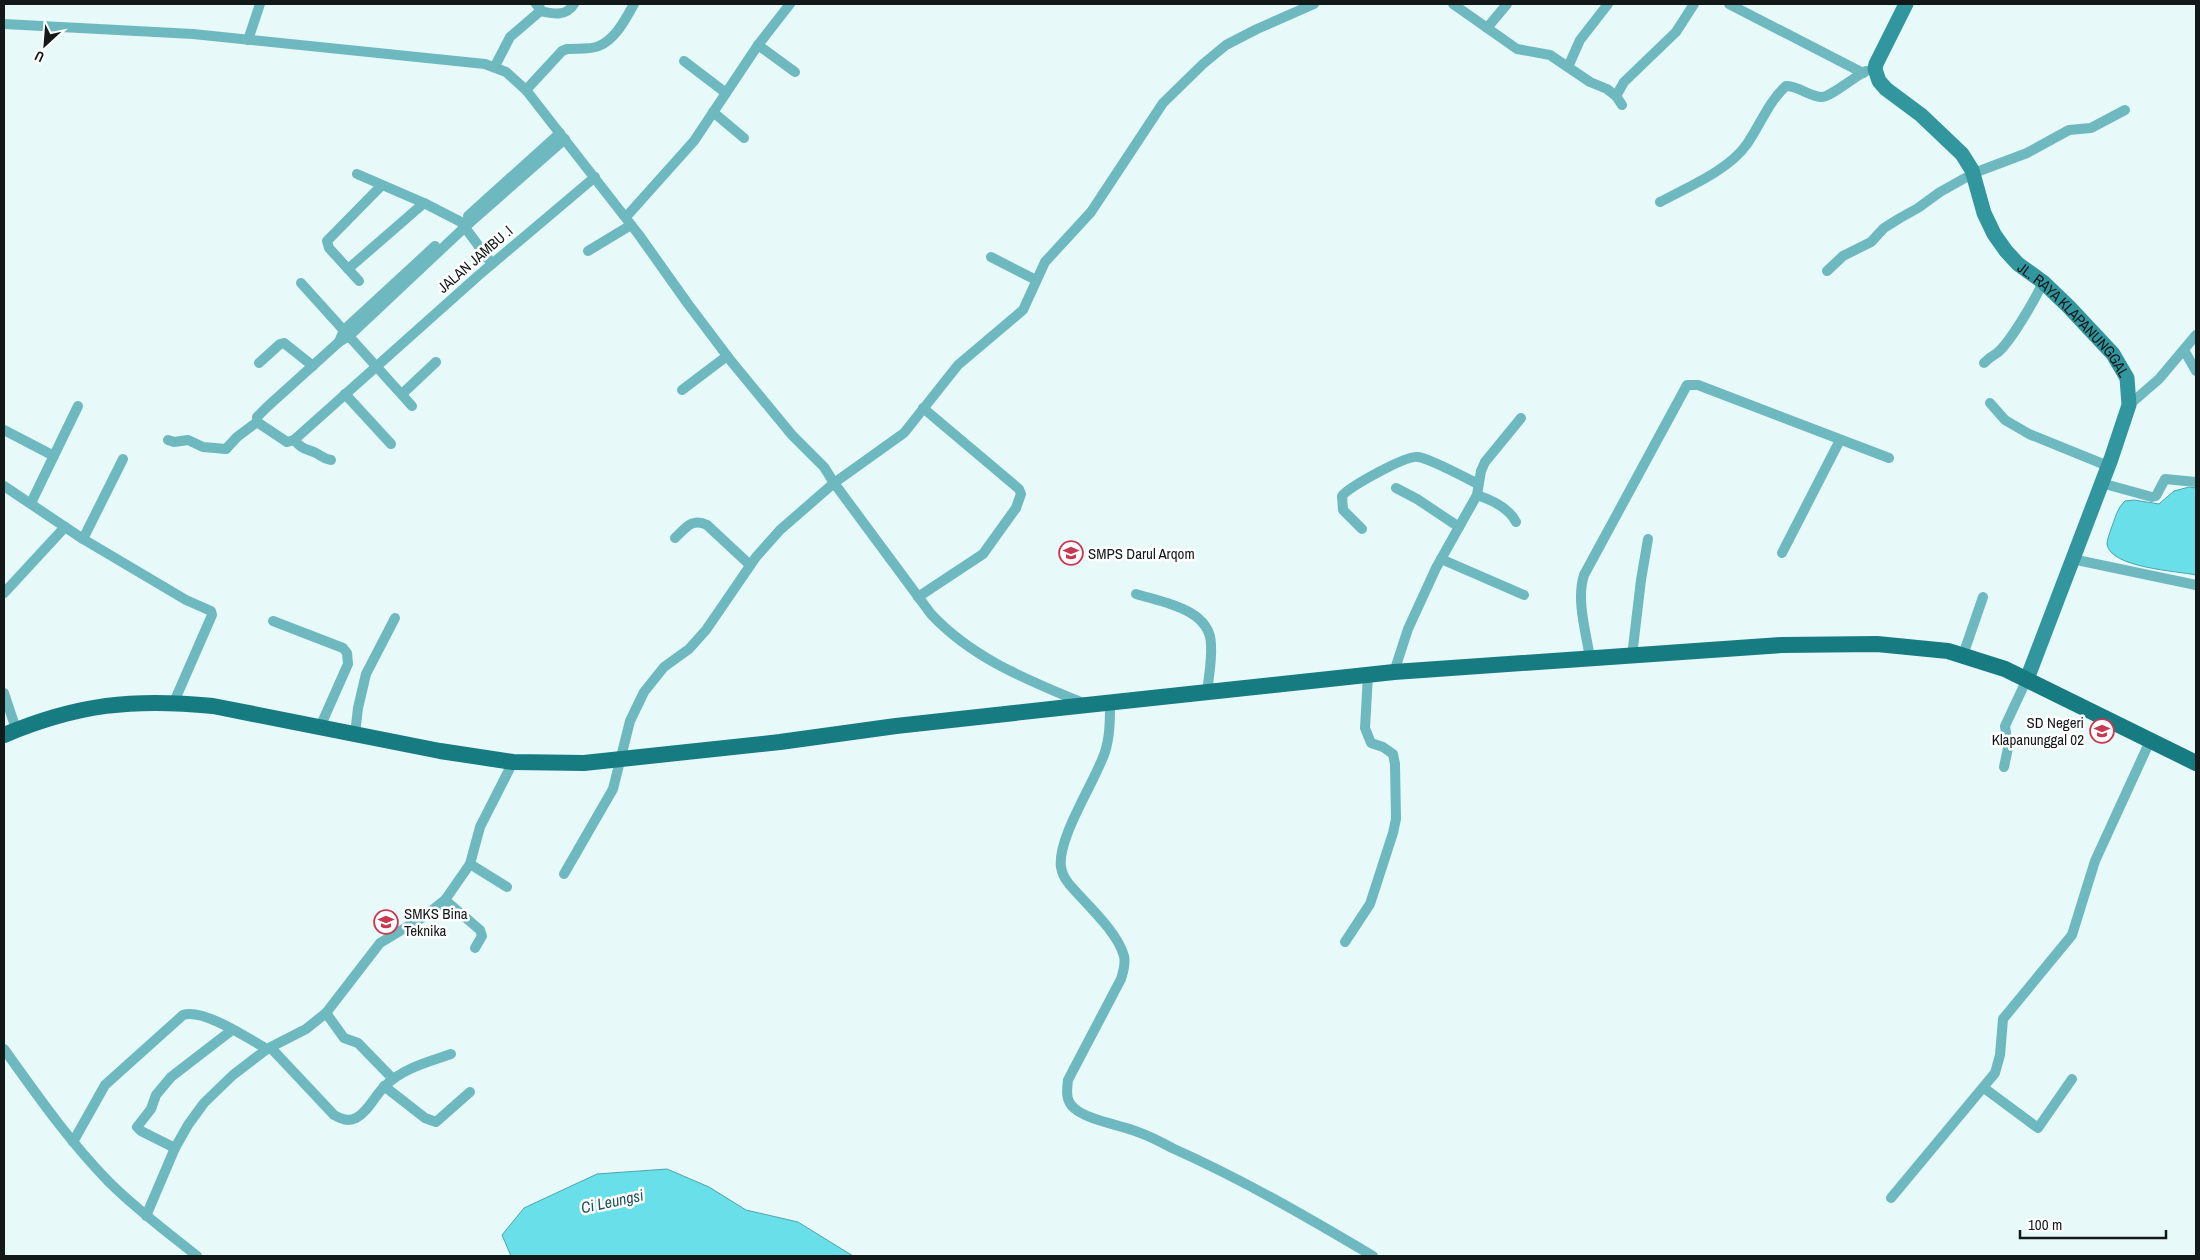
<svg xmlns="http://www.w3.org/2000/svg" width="2200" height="1260" viewBox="0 0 2200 1260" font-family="'Archivo Narrow',sans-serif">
<rect width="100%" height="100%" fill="#e8f9fa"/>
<!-- water -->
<g fill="#69dfe9" stroke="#4fa4ab">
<path d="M2189,487L2196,488V575C2178,571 2110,568 2107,544C2107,539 2110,533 2111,529C2115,519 2117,508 2125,501L2134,500L2159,504L2174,491Z"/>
<path d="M667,1169L709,1187L746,1210L798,1222L853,1256H511L502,1235L524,1208L597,1174Z"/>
</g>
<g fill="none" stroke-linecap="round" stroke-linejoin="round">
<!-- street -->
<g stroke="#6eb9bf" stroke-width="10">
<path d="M1453,4L1517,49L1550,55L1590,82L1607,89L1616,96L1622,105"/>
<path d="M1729,4L1863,73L1866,71"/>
<path d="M540,11C553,14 566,17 574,4"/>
<path d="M4,24L193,34L485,64L506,72L526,90L639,235L688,304L731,361L792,435L824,467L834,483L931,614C973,659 1028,680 1083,703"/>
<path d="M1487,28L1507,4"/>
<path d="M248,40L260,4"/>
<path d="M758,45L795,72"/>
<path d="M684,61L726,93"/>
<path d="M495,66L510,37L538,13L540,8L536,4"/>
<path d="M1568,67L1580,40L1608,4"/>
<path d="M526,90L562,51L567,49C576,48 590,50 599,46C616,39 626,18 634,4"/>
<path d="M1616,96L1624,82L1676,32L1694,4"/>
<path d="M713,112L744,138"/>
<path d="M565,139L465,227L349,336L339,342L267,407L257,417V422L287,442L294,440L479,275L595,177"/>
<path d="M357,174L424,203L461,222L492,264"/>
<path d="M1660,202C1688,187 1729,170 1747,144C1760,125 1769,101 1786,86C1799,86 1808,96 1821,97C1829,98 1854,77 1863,73"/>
<path d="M468,216L560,133"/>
<path d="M626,217L694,141L758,45L790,4"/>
<path d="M588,251L631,225"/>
<path d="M991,257L1036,280"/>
<path d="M348,269L424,203"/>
<path d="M1827,271L1843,256L1871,242L1884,228L1900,218L1918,208L1940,192L1974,173L2027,153L2069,130L2091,128L2125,110"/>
<path d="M359,281L329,248L327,241L381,186"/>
<path d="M301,283L412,406"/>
<path d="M339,342L344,330L435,246"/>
<path d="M2184,350L2196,371"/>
<path d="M259,363L280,344L284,343L313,366"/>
<path d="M1984,363C1988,359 1992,356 1997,353C2010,343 2036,298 2043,282"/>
<path d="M682,390L727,356"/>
<path d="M345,394L391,444"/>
<path d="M402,394L436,362"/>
<path d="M1990,403L2005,420L2029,434L2108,466"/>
<path d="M2129,405L2159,379L2196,335"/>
<path d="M4,430L54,456"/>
<path d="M168,440L174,442L188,440L203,447L226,449L237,437L257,422"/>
<path d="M294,440C303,450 305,448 316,453C322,456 323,459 331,460"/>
<path d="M2101,483L2152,497L2156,496L2165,479L2196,482"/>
<path d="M4,486L83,539L186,600L211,611L212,615L174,702"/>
<path d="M1396,488L1417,499L1459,527"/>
<path d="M1477,495C1492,500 1509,508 1516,522"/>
<path d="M31,503L78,406"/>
<path d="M1362,529L1343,510L1342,496C1349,487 1406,455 1418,457C1429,458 1466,478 1478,484"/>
<path d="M675,538C685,529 692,517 707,525L750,565"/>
<path d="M83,539L123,459"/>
<path d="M1782,553L1840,440"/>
<path d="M1441,559L1524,595"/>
<path d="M2072,559L2196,585"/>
<path d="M4,593L65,527"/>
<path d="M1136,594C1162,602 1211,609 1211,645C1212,660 1209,676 1207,692"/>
<path d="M918,597L983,554L1016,508L1021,494L1019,489L923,408"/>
<path d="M273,621L343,648L347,653L348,664L320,727"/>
<path d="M1963,655L1983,597"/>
<path d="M1632,656L1641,580L1648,539"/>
<path d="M1590,658C1586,632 1576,600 1584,575L1687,385H1698L1889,458"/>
<path d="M1394,672L1408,629L1436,568L1477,495L1481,471L1485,462L1521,418"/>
<path d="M4,693L16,729"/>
<path d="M1110,703C1110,720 1110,736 1105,752C1095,782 1057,838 1061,867C1062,874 1065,879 1069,884C1086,904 1117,931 1124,956C1126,964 1123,972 1121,979L1068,1080C1067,1090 1065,1100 1074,1108C1087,1120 1120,1125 1138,1132C1149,1136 1161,1142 1172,1148C1242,1179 1307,1217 1373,1256"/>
<path d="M355,734L358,708L366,674L395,618"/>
<path d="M2004,767L2008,748L2005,726L2027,679"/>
<path d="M470,864L507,887"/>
<path d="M564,874L613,789L630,721L644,692L664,667L689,649L706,630L756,557L780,530L834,483L904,433L958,365L1023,310L1045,262L1091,212L1163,103L1203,64L1226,45L1257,29L1314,4"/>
<path d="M445,900L480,930L482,936L475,948"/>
<path d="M1345,942L1370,904L1393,833L1396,819L1395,764L1393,754L1383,747L1371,743L1365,728L1368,675"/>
<path d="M326,1013L344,1038L358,1043L393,1079"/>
<path d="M271,1048L334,1115C341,1119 348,1122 356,1118C368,1112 375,1095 385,1086C403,1068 429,1062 451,1054"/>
<path d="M4,1049C37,1095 69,1141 109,1182C136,1209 167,1232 197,1256"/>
<path d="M384,1086L425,1118L436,1122L470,1092"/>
<path d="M1984,1088L2038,1128L2072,1079"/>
<path d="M73,1142L105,1085L183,1015C203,1008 249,1039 267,1049"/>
<path d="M175,1148L141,1131L137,1127L151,1109L156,1095L171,1077L232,1030"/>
<path d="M1891,1198L1995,1073L2000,1055L2003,1019L2072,935L2095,861L2150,741"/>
<path d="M146,1216L175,1148L188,1125L204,1103L233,1075L267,1049L306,1029L326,1013L380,943L425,916L445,900L470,864L480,827L513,762"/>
</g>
<!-- secondary -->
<path stroke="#32969e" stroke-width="15" id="s1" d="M1906,4L1876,64L1875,69L1879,81L1886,89L1921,115L1962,154L1972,170L1984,213L1994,234L2006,251L2018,264L2043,282L2069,307L2113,354L2127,378L2129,405L2111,459L2027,679"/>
<!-- primary -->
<path stroke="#177b82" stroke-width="16" d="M4,735C78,704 133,698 213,706L440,751L513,762L584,763L780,742L896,726L1087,705L1394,672L1782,645L1877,644L1948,651L2005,669L2196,763"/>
</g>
<!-- icons -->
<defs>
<g id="school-ring" transform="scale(1.25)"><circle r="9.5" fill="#fff" stroke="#c93851" stroke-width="1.5"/><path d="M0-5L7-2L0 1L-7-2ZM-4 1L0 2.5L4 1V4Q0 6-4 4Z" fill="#c93851"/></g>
</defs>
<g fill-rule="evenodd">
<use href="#school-ring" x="1071" y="553"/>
<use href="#school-ring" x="2102" y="731"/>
<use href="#school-ring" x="386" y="922"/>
</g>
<g text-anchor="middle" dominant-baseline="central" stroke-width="5" stroke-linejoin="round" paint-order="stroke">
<!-- street labels -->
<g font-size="15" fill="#131919" stroke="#fff">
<text transform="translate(475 259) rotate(-41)">JALAN JAMBU .I</text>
<text stroke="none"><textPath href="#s1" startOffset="400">JL. RAYA KLAPANUNGGAL</textPath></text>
</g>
<!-- poi labels -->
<g font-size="15" fill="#131919" stroke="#fff" text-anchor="start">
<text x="1088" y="553">SMPS Darul Arqom</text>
<text x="2084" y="722" text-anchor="end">SD Negeri<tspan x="2084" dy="17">Klapanunggal 02</tspan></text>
<text x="404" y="913">SMKS Bina<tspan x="404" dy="17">Teknika</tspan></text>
</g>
<!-- water labels -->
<g font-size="16" font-style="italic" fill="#1f5357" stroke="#fff">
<text transform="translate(612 1201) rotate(-12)">Ci Leungsi</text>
</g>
</g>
<!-- border -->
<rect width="2200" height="1260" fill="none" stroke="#131919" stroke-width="10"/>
<!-- north arrow -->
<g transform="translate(45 45) rotate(206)" stroke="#ffffff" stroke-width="4" paint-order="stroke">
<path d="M0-4L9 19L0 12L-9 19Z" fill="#131919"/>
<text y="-8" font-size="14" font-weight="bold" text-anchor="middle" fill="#131919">U</text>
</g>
<!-- scale -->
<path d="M2020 1230v8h146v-8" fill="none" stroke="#131919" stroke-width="2.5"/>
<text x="2028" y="1230" font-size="15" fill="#131919" stroke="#ffffff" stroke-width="4" paint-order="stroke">100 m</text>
</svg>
